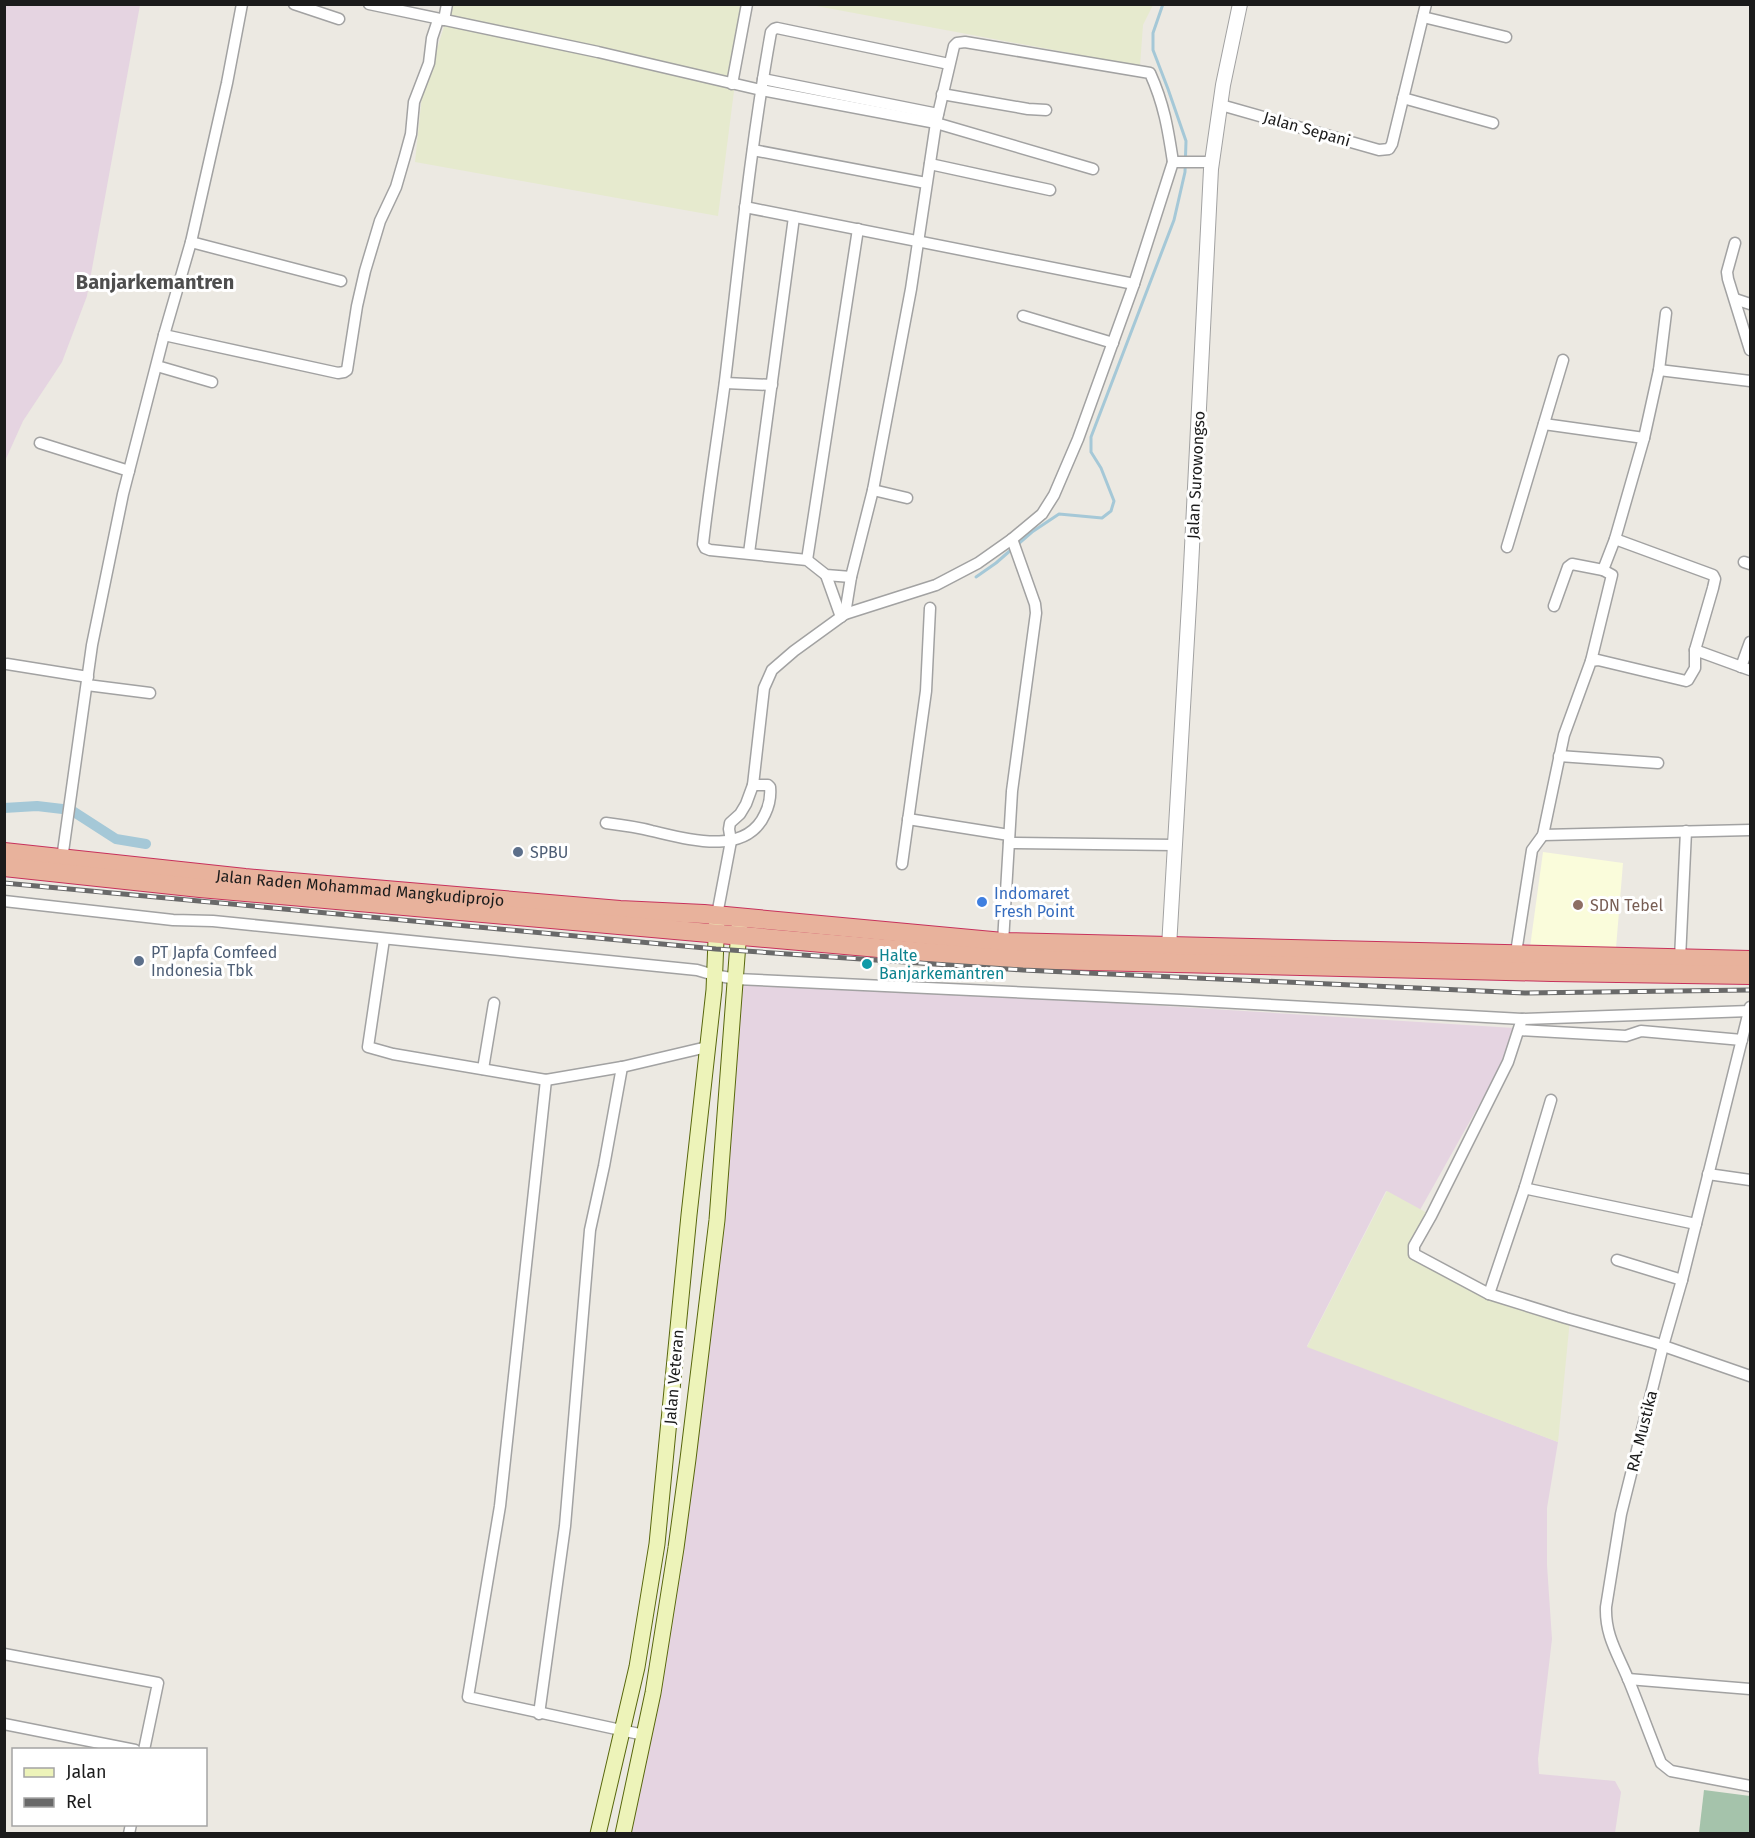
<svg xmlns="http://www.w3.org/2000/svg" width="1755" height="1838" viewBox="0 0 1755 1838" font-family="'Fira Sans',sans-serif">
<rect width="100%" height="100%" fill="#ece9e2"/>
<!-- industrial -->
<g fill="#e5d4e1">
<path d="M5,4L140,5L87,296L62,362L23,421L5,461Z"/>
<path d="M736,979L1514,1028L1511,1041L1497,1073L1420,1210L1386,1191L1307,1346L1558,1442L1547,1508V1565L1552,1639L1538,1759L1539,1774L1615,1781L1621,1792L1615,1833L623,1834L676,1548Z"/>
</g>
<!-- education -->
<path fill="#fafcdb" d="M1543,852L1623,863L1616,948L1530,947Z"/>
<!-- farmland -->
<g fill="#e6eace">
<path d="M451,5H745L718,216L415,162L422,95Z"/>
<path d="M811,5H1153L1143,25L1140,66Z"/>
<path d="M1387,1191L1429,1214L1411,1250L1491,1294L1570,1319L1558,1442L1307,1347Z"/>
</g>
<!-- cemetery -->
<path fill="#a5c3ab" d="M1704,1790L1750,1796V1833H1699Z"/>
<g fill="none" stroke-linecap="round" stroke-linejoin="round">
<!-- stream -->
<g stroke="#a5c8d7" stroke-width="3">
<path d="M1017,545L1032,532L1059,514L1102,518L1111,511L1114,501L1101,468L1091,452V437L1174,220L1185,172L1186,141L1168,89L1153,50V33L1163,4"/>
<path d="M976,577L996,563L1012,549"/>
</g>
<!-- canal -->
<path stroke="#a5c8d7" stroke-width="10" d="M4,808L37,806L71,810L116,839L146,844"/>
<!-- minor casing -->
<g stroke="#a2a2a2" stroke-width="13">
<g id="minor">
<path d="M294,4L339,19"/>
<path d="M369,4L598,52L761,90L936,123L1093,169"/>
<path d="M1423,17L1506,37"/>
<path d="M444,20L447,4"/>
<path d="M763,79L938,114"/>
<path d="M732,84L747,4"/>
<path d="M942,94L1028,109L1046,110"/>
<path d="M1403,98L1493,123"/>
<path d="M1221,105L1379,150L1389,149L1392,144L1426,4"/>
<path d="M753,150L926,183"/>
<path d="M930,164L1050,190"/>
<path d="M745,207L1134,284"/>
<path d="M191,242L341,281"/>
<path d="M1735,243L1727,272L1728,279L1750,350"/>
<path d="M1735,299L1750,304"/>
<path d="M1023,316L1113,343"/>
<path d="M164,335L338,373L344,372L347,370L357,306L365,271L380,221L396,187L405,156L411,134L414,102L429,63L432,38L438,20"/>
<path d="M157,366L212,382"/>
<path d="M1659,370L1750,381"/>
<path d="M725,383L772,385"/>
<path d="M1544,424L1644,438"/>
<path d="M40,443L129,471"/>
<path d="M873,490L907,498"/>
<path d="M1507,547L1563,360"/>
<path d="M749,553L794,217"/>
<path d="M807,560L858,229"/>
<path d="M1744,562L1750,564"/>
<path d="M826,575L841,617"/>
<path d="M851,577L826,575L807,560L710,550L705,548L703,544C709,489 718,435 725,381C739,264 750,148 771,32L774,29L777,28L949,64"/>
<path d="M1554,606L1568,567L1572,564L1603,570L1615,539L1644,438L1659,370L1666,313"/>
<path d="M845,614L851,577L873,490L911,289L936,123L954,46L957,43L965,42L1150,73C1164,104 1168,129 1173,162"/>
<path d="M1695,650L1750,670"/>
<path d="M1591,661L1612,575L1603,570"/>
<path d="M7,664L88,677"/>
<path d="M1741,667L1750,642"/>
<path d="M87,685L150,693"/>
<path d="M1559,756L1658,763"/>
<path d="M908,819L1009,835"/>
<path d="M606,823C622,825 637,827 652,831C687,839 746,857 765,814C769,806 771,797 770,787L768,785H753"/>
<path d="M1543,835L1750,830"/>
<path d="M1009,843L1174,845"/>
<path d="M62,859L92,645L123,494L164,335L191,242L227,83L242,4"/>
<path d="M902,864L926,691L930,608"/>
<path d="M4,901L173,920L213,921L697,970L714,975L736,979L1181,1000L1522,1019L1750,1011"/>
<path d="M717,915L731,841L729,829L730,823L740,814L746,804L753,785L764,688L772,670L794,651L845,614L936,585L978,563L1012,539L1042,514L1054,495L1078,439L1134,284L1173,162H1212"/>
<path d="M384,939L368,1047L393,1054L546,1080L622,1067L707,1047"/>
<path d="M1003,942L1012,791L1036,613L1035,604L1012,539"/>
<path d="M1515,959L1532,850L1543,835L1564,735L1591,661L1598,660L1686,681L1688,680L1695,668V650L1713,588L1715,579L1713,575L1615,539"/>
<path d="M1680,959L1686,831"/>
<path d="M1750,1007L1682,1280L1663,1346L1621,1514L1606,1607C1605,1636 1618,1654 1629,1681C1640,1708 1650,1736 1661,1763L1671,1771L1750,1786"/>
<path d="M1522,1019L1508,1062L1431,1216L1414,1246V1254L1489,1294L1566,1318L1655,1343L1750,1376"/>
<path d="M1519,1030L1626,1036L1641,1031L1742,1040"/>
<path d="M483,1069L494,1003"/>
<path d="M546,1080L500,1506L468,1697L644,1735"/>
<path d="M1551,1100L1525,1187L1528,1189L1696,1224"/>
<path d="M1708,1174L1750,1180"/>
<path d="M1617,1260L1682,1280"/>
<path d="M1489,1294L1525,1187"/>
<path d="M4,1654L158,1683L144,1750"/>
<path d="M1628,1679L1750,1689"/>
<path d="M539,1714L565,1526L590,1230L604,1166L622,1067"/>
<path d="M4,1724L135,1750"/>
<path d="M129,1834L131,1824"/>
</g>
</g>
<!-- tertiary casing -->
<g stroke="#a2a2a2" stroke-width="16">
<path id="tertiary" d="M1169,947L1190,587L1211,169L1223,85L1240,4"/>
</g>
<!-- secondary casing -->
<g stroke="#58670d" stroke-width="17">
<g id="secondary">
<path d="M598,1834L637,1667L657,1544L689,1215L714,990L717,915"/>
<path d="M623,1834L653,1693L676,1548L688,1459L717,1220L740,917"/>
</g>
</g>
<!-- trunk casing -->
<g stroke="#c7325c" stroke-width="20">
<g id="trunk">
<path id="s1" d="M4,852L245,878L620,910L704,914L1003,942L1750,960"/>
<path d="M4,867L200,888L1003,959L1552,972L1750,975"/>
</g>
</g>
<!-- minor -->
<use href="#minor" stroke="#fff" stroke-width="10"/>
<!-- tertiary -->
<use href="#tertiary" stroke="#fff" stroke-width="14"/>
<!-- secondary -->
<use href="#secondary" stroke="#edf3b9" stroke-width="15"/>
<!-- trunk -->
<use href="#trunk" stroke="#e8b29c" stroke-width="18"/>
<!-- rail casing -->
<g stroke="#696969" stroke-width="5">
<path id="rail" d="M4,883L716,949L1023,970L1525,993L1750,990"/>
</g>
<!-- rail -->
<use href="#rail" stroke="#fff" stroke-width="3" stroke-dasharray="9" stroke-linecap="butt"/>
</g>
<!-- markers -->
<g fill="#5c6f8a" stroke="#fff" stroke-width="2">
<circle cx="518" cy="852" r="6"/>
<circle cx="139" cy="961" r="6"/>
</g>
<circle fill="#3f7fe0" stroke="#fff" stroke-width="2" cx="982" cy="902" r="6"/>
<circle fill="#8d6e63" stroke="#fff" stroke-width="2" cx="1578" cy="905" r="6"/>
<circle fill="#0f9aa8" stroke="#fff" stroke-width="2" cx="867" cy="964" r="6"/>
<g text-anchor="middle" dominant-baseline="central" stroke-width="6" stroke-linejoin="round" paint-order="stroke">
<!-- street labels -->
<g font-size="16" fill="#1b1b1b" stroke="#fff">
<text transform="translate(1307 129) rotate(16)">Jalan Sepani</text>
<text transform="translate(1196 475) rotate(-87)">Jalan Surowongso</text>
<text stroke="none"><textPath href="#s1" startOffset="358">Jalan Raden Mohammad Mangkudiprojo</textPath></text>
<text transform="translate(674 1377) rotate(-85)">Jalan Veteran</text>
<text transform="translate(1642 1431) rotate(-76)">RA. Mustika</text>
</g>
<!-- service labels -->
<g font-size="16" fill="#4e5e75" stroke="#fff" text-anchor="start">
<text x="530" y="852">SPBU</text>
<text x="151" y="952">PT Japfa Comfeed<tspan x="151" dy="18">Indonesia Tbk</tspan></text>
</g>
<!-- shop labels -->
<g font-size="16" fill="#366cbe" stroke="#fff" text-anchor="start">
<text x="994" y="893">Indomaret<tspan x="994" dy="18">Fresh Point</tspan></text>
</g>
<!-- education labels -->
<g font-size="16" fill="#785e54" stroke="#fff" text-anchor="start">
<text x="1590" y="905">SDN Tebel</text>
</g>
<!-- culture labels -->
<g font-size="16" fill="#0d838f" stroke="#fff" text-anchor="start">
<text x="879" y="955">Halte<tspan x="879" dy="18">Banjarkemantren</tspan></text>
</g>
<!-- quarter labels -->
<g font-size="20" font-weight="bold" fill="#4e4e4e" stroke="#fff">
<text x="155" y="282">Banjarkemantren</text>
</g>
</g>
<!-- border -->
<rect width="1755" height="1838" fill="none" stroke="#1b1b1b" stroke-width="12"/>
<!-- legend -->
<rect x="12" y="1748" width="195" height="78" fill="#ffffff" stroke="#a4a4a4" stroke-width="1.5"/>
<rect x="24" y="1768" width="30" height="9" fill="#edf3b9" stroke="#a4a4a4" stroke-width="1.5"/>
<text x="66" y="1778" font-size="18" fill="#1b1b1b">Jalan</text>
<rect x="24" y="1798" width="30" height="9" fill="#696969" stroke="#a4a4a4" stroke-width="1.5"/>
<text x="66" y="1808" font-size="18" fill="#1b1b1b">Rel</text>
</svg>
